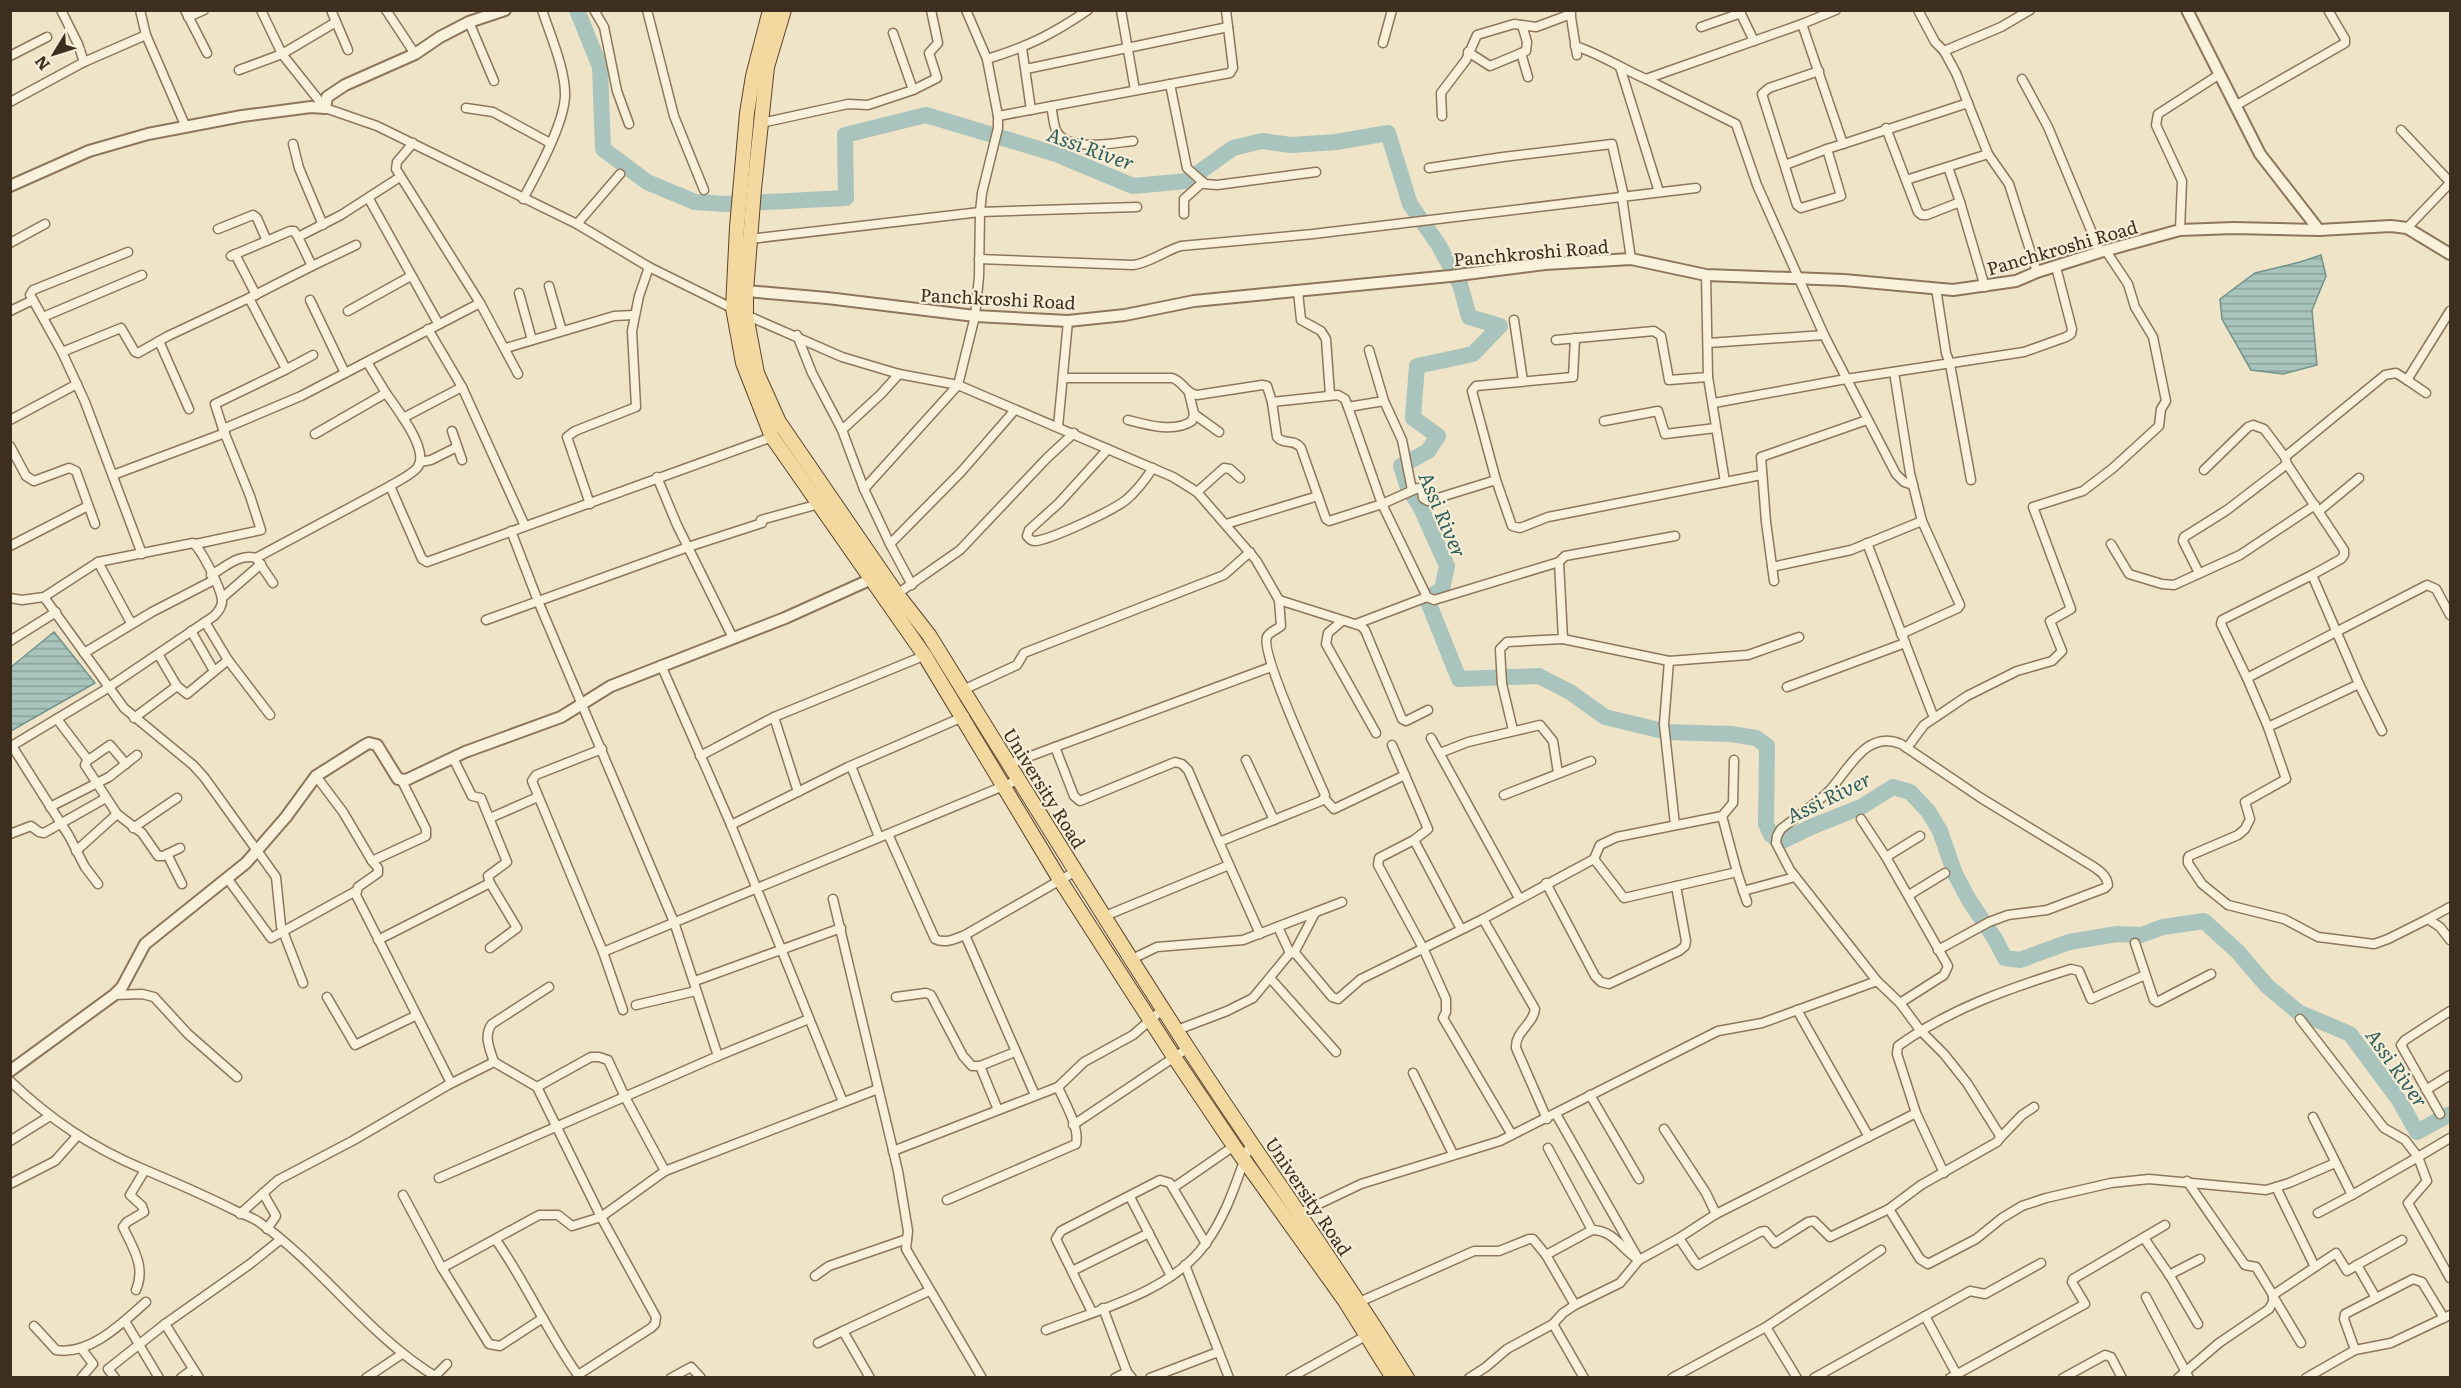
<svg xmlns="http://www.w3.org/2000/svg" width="2461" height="1388" viewBox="0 0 2461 1388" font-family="Literata,serif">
<defs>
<pattern id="water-rules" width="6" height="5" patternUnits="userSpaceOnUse" patternTransform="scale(1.5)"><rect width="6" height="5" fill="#a9c4bc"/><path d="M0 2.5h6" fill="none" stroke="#8ba098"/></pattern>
</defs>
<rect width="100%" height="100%" fill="#f0e4c8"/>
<!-- water -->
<g fill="url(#water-rules)" stroke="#6f938a" stroke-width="1.5">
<path d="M2321,255L2326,276L2312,310L2317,365L2283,374L2251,370L2222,319L2220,299L2255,273L2300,262Z"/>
<path d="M54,632L95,683L11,731V667Z"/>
</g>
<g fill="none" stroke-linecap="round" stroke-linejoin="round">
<!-- river -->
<path stroke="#a9c4bc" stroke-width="16" d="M577,10L600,67L603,149L647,182L695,202L725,204L846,198L845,135L926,115L1056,154L1133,186L1187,181L1233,148L1262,141L1291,145L1336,142L1388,133L1410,204L1438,244L1460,284L1469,317L1500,326L1473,354L1417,366L1413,418L1438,436L1428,451L1401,466L1408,488L1420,506L1447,566L1442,589L1427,599L1459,679L1539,676L1570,692L1605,717L1667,732L1731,734L1756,738L1767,746L1766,824L1771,835L1780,842L1811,827L1861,807L1893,787L1910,792L1928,811L1940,831L1955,874L1969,900L1995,939L2005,958L2020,960L2069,942L2117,934L2141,935L2163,927L2204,921L2238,952L2267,986L2298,1012L2350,1034L2399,1100L2417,1132L2450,1114"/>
<!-- minor casing -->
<g stroke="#8d765c" stroke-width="11">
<g id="minor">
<path d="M61,10L78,44L84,62"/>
<path d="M140,10L146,35L185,125"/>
<path d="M185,10L207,53"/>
<path d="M261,10L282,54L325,108L377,126L577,224L649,267L746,315L842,357L899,374L958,385L1173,477L1197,492L1256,560L1279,600L1281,626C1278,629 1269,632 1267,637C1260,653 1315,772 1325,795L1324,798L1334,809L1405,775"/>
<path d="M331,10L348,50"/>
<path d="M386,10L415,54"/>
<path d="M594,10L604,27L617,91L629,124"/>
<path d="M647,10L674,116L704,190"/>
<path d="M1121,10L1135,90"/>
<path d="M1739,10L1754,41"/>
<path d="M1918,10L1935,42L1944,51"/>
<path d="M1570,11L1577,55"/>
<path d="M188,17L204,10"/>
<path d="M469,22L494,81"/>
<path d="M1802,24L1836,10"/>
<path d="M1701,27L1741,13"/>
<path d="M893,33L913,90"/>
<path d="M1383,43L1392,10"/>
<path d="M1575,46C1601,54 1622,69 1646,79L1802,24L1843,144L1968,103"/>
<path d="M1022,48L1031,110"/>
<path d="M1468,52L1490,66L1526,51L1527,42L1522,25"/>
<path d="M1521,53L1528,77"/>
<path d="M10,56L47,37"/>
<path d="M987,59C1027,47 1053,34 1088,10"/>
<path d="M1620,67L1659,192"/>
<path d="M1026,69L1228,27"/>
<path d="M239,70L282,54L336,22"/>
<path d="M1819,71L1769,88L1762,94L1797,205L1801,208L1841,196L1827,149L1843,144"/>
<path d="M1646,79L1736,124L1757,185L1824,335L1896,474L1904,482L1913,485"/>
<path d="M2022,79L2048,127L2100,252"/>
<path d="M1170,84L1187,168L1205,184L1217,185L1316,172"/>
<path d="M10,102L84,62L146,35"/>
<path d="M1051,106C1053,113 1053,123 1056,130C1066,153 1113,143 1133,141"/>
<path d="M2235,106L2345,43V39L2328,10"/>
<path d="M466,108L493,112L550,143"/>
<path d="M998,116L1230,73L1233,68L1226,10"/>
<path d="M1442,116L1441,93L1466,60L1477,35L1514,24L1536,27L1571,14"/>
<path d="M761,123L848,104L868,105L913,90L937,78L929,53L938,43L931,10"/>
<path d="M1886,128L1918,212L1922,215H1927L1960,202L1985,287"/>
<path d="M2401,130L2450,182"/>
<path d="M413,143L397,162L396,169L480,303L518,374"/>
<path d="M293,144L299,168L323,225"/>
<path d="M1988,154L2009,184L2037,272"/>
<path d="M1785,165L1827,149"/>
<path d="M1948,167L1960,202"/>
<path d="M1429,168L1503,157L1612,144L1623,192L1622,197L1631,259"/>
<path d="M1906,180L1988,154L1956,73L1944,51L2001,27L2030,10"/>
<path d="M369,199L438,323"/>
<path d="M523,199C537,173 564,124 565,96C566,71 550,34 542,10"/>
<path d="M1184,214V199L1203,182"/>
<path d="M577,224L620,174"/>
<path d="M2407,228L2450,183"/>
<path d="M218,229L253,215L257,218L267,241"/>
<path d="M2180,230L2182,181L2156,125L2158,114L2220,74"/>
<path d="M750,239L980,212L1137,207"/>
<path d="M10,243L45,224"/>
<path d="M235,254L256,295"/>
<path d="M231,256L290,231H294L298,237"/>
<path d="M979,259L1133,265C1150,263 1164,251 1181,246L1313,234L1696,188"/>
<path d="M312,266L356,245"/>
<path d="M1706,275L1708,377L1725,482"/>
<path d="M549,286L562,331"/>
<path d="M1936,288L1946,353L1950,364L1971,480"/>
<path d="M1298,292L1301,320L1321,331L1326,339L1330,395"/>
<path d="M519,293L532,340"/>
<path d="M249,298L285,367V370L215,404L223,429L301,396L480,303"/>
<path d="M33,300L30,295L33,290L128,252"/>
<path d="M310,300L345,373"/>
<path d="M10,311L33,300L62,352"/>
<path d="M348,311L411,276"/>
<path d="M2450,311L2407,380L2396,373L2385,375L2285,457L2287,464L2344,550V555L2341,559L2312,575L2359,684L2268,727L2286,779L2245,802L2250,819L2245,829L2238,835L2189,856L2188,858V863L2202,884L2228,905L2284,919L2318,937L2374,944L2388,939L2428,919L2440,927L2450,940"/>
<path d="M43,317L142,275"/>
<path d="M1514,320L1523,381"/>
<path d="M797,335L812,373L842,430L864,489L890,544L912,585"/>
<path d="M1575,338L1573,377L1476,386L1472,391L1496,480L1512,526L1520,528L1548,517L1761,475"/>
<path d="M1556,340L1654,331L1661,336L1669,380L1708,377"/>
<path d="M159,341L189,409"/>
<path d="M1708,343L1824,335"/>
<path d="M506,348L614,316L634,315"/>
<path d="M1369,350L1384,401L1402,440L1412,490"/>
<path d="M285,370L313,355"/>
<path d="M1894,372L1910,473L1922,521L1960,605L1958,608L1901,634"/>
<path d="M1063,378H1172C1183,381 1186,394 1197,395L1262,385L1267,386L1272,402L1277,437C1283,445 1294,438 1301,448L1326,519L1329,521L1382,504L1418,488L1422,491L1423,498L1428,501L1496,480"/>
<path d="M2407,380L2426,393"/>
<path d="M462,387L525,526"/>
<path d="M386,393C396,408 431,451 417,468C411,475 398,481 390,486L422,559L427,562L772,437"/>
<path d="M1272,402L1338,395L1345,399L1348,407L1384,401"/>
<path d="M1714,403L1846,379L2024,352L2066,337L2071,334L2072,329L2056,267"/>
<path d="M1348,407L1382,504L1427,597L1434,600L1559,562"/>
<path d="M1194,414L1219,432"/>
<path d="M403,418L462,387L428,329"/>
<path d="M10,420L77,384"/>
<path d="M1128,420C1147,425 1174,433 1192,421L1194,414L1189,393"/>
<path d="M1604,421L1658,411L1665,434L1716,428"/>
<path d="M1058,427L1068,321"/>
<path d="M842,430L881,394L899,374"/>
<path d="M452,431L462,460"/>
<path d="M315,434L386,393L367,362"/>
<path d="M10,446L26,476L34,481L69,468L76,471L95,524"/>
<path d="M1108,449L1059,503L1029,530L1027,536C1030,539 1030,541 1035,541C1050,540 1112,511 1126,500C1137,491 1145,480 1153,468"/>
<path d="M420,462L431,460L457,447"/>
<path d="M2204,470L2248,427L2253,425L2264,429L2285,457"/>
<path d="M113,475L225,433"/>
<path d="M657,477L677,525L733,638"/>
<path d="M864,489L958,385L975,316L979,277L980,212L982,193L998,128V116L987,59L966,10"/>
<path d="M1197,492L1224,468L1230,469L1240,478"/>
<path d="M590,504L567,437L575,431L636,407L632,331L639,296L649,267"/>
<path d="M2319,511L2359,478"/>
<path d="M761,520L819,504"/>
<path d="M1226,524L1318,496"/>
<path d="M511,531L538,601L674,922L718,1056"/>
<path d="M1867,543L1932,713"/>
<path d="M196,544L261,530L250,496L223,429"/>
<path d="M890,544L961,472L1014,411"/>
<path d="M2111,544L2129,574L2162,584L2174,585L2240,555L2315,505"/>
<path d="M10,546L88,506"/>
<path d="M142,554L85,402L62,352L121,328L135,352L138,353L168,336L249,298L312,266L298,237L341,215L400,177"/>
<path d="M256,558L390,486"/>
<path d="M98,562L131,623"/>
<path d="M1772,567L1851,550L1922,521"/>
<path d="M2199,573L2183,541L2184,537L2227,510L2287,464"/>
<path d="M211,575C225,567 240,553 256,558L273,583"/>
<path d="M1774,581L1766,522L1761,457L1867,420"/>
<path d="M897,594L960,550L1047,458L1074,433"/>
<path d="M10,598L22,600L44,597L124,708L193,765L204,777L276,877L281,926L303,983"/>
<path d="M222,598L261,564"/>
<path d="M1279,600L1361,626L1365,630L1402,719L1406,721L1428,710"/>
<path d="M486,620L688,547L762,523"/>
<path d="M1342,621L1328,633L1326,644L1376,733"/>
<path d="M205,622L228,660L270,715"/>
<path d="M1356,624L1427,597"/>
<path d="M191,631L214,671"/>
<path d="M1563,639L1669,661L1748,655L1799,637"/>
<path d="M10,641L56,612"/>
<path d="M84,653L152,612L214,580"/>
<path d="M158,654L177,686L187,694L228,660"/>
<path d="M1669,661L1664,724L1675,825"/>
<path d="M661,665L731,825L843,1102"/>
<path d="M2247,678L2427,585L2436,589L2450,615"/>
<path d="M2359,684L2382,731"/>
<path d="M1787,687L1905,643"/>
<path d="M963,690L1017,665L1024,653L1224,575L1250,552"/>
<path d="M774,717L798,792"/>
<path d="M134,718L177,686"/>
<path d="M57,719L88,760"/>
<path d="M2268,727L2247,678L2221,624L2222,620L2312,575"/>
<path d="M1513,730L1502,684L1500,649L1507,642L1563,639L1559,562L1565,556L1675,536"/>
<path d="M1431,738L1519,898"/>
<path d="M1392,745L1428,829L1414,840L1379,858L1378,865L1423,948L1446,999V1012L1443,1018L1512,1135"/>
<path d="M12,746L69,836L85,867L98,884"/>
<path d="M10,747L103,691L214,616C219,611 223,606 222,599C220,587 202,550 193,543L98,562L44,597"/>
<path d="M1055,747L1074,796L1080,801L1175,762L1182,764L1188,770L1219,842L1321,801L1324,798"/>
<path d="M1907,748L1924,725L1967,696L2017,671L2052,661L2062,651L2050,621L2071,609L2033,507L2083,491L2113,468L2159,426L2161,409L2166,401L2153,337L2135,307L2128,284L2106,251"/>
<path d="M602,749L536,775L532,781L603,952L623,1010"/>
<path d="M1440,753L1468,742L1540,725L1553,741L1558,773"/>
<path d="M700,756L774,717L926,655"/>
<path d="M1246,760L1274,820"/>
<path d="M126,764L110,745L87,761L85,765L117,814L142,833L158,856H163L180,848"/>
<path d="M1009,764L1271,667"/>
<path d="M851,766L879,837"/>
<path d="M316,776L343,812L372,861"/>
<path d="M402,781L426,829V836L372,861L378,868V873L358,887L356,895L451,1083"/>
<path d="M1504,795L1591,761"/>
<path d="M50,807L109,777L137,755"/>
<path d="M1722,816L1737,872L1747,902"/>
<path d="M490,818L538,797"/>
<path d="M1861,819L1886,857L1948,966L1944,975L1900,1003"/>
<path d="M731,825L848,767L965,716"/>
<path d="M133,828L177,798"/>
<path d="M10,834L31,826L39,832L44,833L106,798"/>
<path d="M888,834L935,939C945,944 955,939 965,935L1076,871"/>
<path d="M1414,840L1461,929"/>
<path d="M1219,842L1260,934"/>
<path d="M76,851L117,814"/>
<path d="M167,854L182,884"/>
<path d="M1886,857L1920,836"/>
<path d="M1594,859L1600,845L1617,837L1722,816L1733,803L1734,760"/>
<path d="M227,878L271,938L356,891"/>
<path d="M490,883L517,928L490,948"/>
<path d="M1546,883L1595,976L1601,982L1609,984L1679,951L1685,946L1686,941L1676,886"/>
<path d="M1743,891L1795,877"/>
<path d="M1909,895L1945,873"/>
<path d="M833,899L898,1171L908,1231L906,1249L982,1378"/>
<path d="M1105,916L1229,865"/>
<path d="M1483,919L1535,1009C1533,1025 1515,1031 1516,1048L1547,1119"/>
<path d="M2428,919L2450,907"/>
<path d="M1278,927L1290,953"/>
<path d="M965,935L1035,1095"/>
<path d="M378,940L490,883L488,876L507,862L481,798L472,796L453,758"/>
<path d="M2135,943L2154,1000L2157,1002L2211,974"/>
<path d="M603,952L1018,780"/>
<path d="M1294,953L1315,913"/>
<path d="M1132,959L1157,947L1243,940L1342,902"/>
<path d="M1270,978L1336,1052"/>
<path d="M695,981L841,928"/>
<path d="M1877,981L1790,870L1776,843L1777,836L1781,829C1796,817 1815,805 1829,791C1848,771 1866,729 1901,744L1981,798L2094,867C2101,872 2107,876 2108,885L2105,888L2047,910L2008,915L1989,922L1938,950"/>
<path d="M114,995L142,994L154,997L188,1034L237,1077"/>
<path d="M327,997L355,1045L415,1016"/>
<path d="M896,997L926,993L931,995L963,1056L972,1066H980L1015,1052"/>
<path d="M636,1005L696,991"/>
<path d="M1797,1010L1869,1137"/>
<path d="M2300,1019L2384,1128L2405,1140L2418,1157L2450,1138"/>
<path d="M1177,1030L1227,1011L1253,998L1290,953L1296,954L1332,997L1338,999L1361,979L1483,919L1594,859L1624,898L1737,872"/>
<path d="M494,1062C490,1049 483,1036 492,1024L549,987"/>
<path d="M980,1066L998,1110"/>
<path d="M1413,1073L1453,1154"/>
<path d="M10,1081C51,1120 91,1147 143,1169C174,1182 204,1195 234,1210C242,1214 252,1217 259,1222C324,1268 369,1337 438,1378"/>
<path d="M2426,1090L2450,1075"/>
<path d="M1590,1095L1639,1179"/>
<path d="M2440,1114L2401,1045L2405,1040L2450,1011"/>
<path d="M2313,1117L2352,1195L2418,1157L2427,1181L2408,1203L2450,1278"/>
<path d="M1073,1125L1188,1048"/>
<path d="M1664,1129L1706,1193L1716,1214"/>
<path d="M2000,1138L2022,1115L2034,1107"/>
<path d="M10,1141L50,1116"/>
<path d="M1548,1148L1592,1230"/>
<path d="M893,1151L1058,1087"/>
<path d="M1944,1173L1916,1113L1897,1054L1898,1046C1951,1008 2010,988 2071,969L2079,971L2091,999L2145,975"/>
<path d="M439,1178L718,1056L809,1019"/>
<path d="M2187,1181L2245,1265L2256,1267L2273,1295L2336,1253L2347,1271L2357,1265L2376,1298"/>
<path d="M10,1184L55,1161L78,1135"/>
<path d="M2276,1187L2315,1267"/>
<path d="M1173,1188L1234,1146"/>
<path d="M263,1193L276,1216L267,1229"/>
<path d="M403,1195L442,1268L489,1344L500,1346L543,1318"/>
<path d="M1130,1197L1171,1276"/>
<path d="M947,1200L1076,1144C1080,1127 1064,1102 1058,1087L1084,1062L1133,1035L1163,1009"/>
<path d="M1889,1209L1920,1259L1928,1264L1976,1239L2002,1218L2022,1206L2046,1198L2111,1183L2149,1179L2266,1190L2289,1183L2335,1163"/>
<path d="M2318,1213L2352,1195"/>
<path d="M240,1214L278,1180L354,1140L448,1085L494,1062L537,1087"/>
<path d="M1298,1214L1361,1184L1500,1141L1718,1031L1762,1023L1877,981L1900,1003L1920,1030L1944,1054L1967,1083L1999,1134L2000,1138L1997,1142L1921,1185L1889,1209L1830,1237L1814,1221L1808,1222L1775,1243L1765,1231L1760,1232L1698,1265L1695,1262L1679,1238"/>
<path d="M2144,1238L2170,1276L2198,1324"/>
<path d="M496,1240C527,1284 548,1334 580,1378"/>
<path d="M1546,1255L1575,1305"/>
<path d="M1185,1265L1229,1378"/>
<path d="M2357,1265L2402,1240"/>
<path d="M442,1268L539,1215H558L572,1226L601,1217L665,1171L878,1089"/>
<path d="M1072,1271L1149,1233"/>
<path d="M2169,1275L2200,1259"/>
<path d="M815,1276L829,1266L907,1239"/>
<path d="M136,1290C146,1267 133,1248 123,1227L127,1222L144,1212L142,1206L130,1195L145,1170"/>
<path d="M2273,1296L2301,1343"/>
<path d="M2146,1297L2189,1378"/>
<path d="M1357,1303L1474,1251H1499L1529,1239H1533L1546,1255L1592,1230C1614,1230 1622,1250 1639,1260L1679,1238L1716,1214L1916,1113"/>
<path d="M1103,1308L1127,1372L1132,1378"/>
<path d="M1092,1312L1056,1239L1061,1231L1160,1180L1170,1183L1206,1244"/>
<path d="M1925,1316L1958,1377"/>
<path d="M125,1321L159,1378"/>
<path d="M165,1324L199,1378"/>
<path d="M1553,1324L1584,1378"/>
<path d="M34,1326L56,1350C90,1356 123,1322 146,1302"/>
<path d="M1766,1327L1797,1378"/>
<path d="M1046,1330C1098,1310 1173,1291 1206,1243C1228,1213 1238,1176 1251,1142"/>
<path d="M818,1343L843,1331"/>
<path d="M2355,1350L2344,1319L2345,1314L2413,1279L2422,1282L2444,1318"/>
<path d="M578,1375L651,1328L655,1324L656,1317L601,1217L537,1087L591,1057H599L608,1060L625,1097L665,1171"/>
<path d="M81,1378L93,1364L81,1348"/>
<path d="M115,1378L108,1369L165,1324L250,1264L280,1240"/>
<path d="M181,1378L193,1369"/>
<path d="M366,1378L402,1354"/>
<path d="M433,1378L447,1364"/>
<path d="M671,1378L691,1367L701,1378"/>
<path d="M870,1378L843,1331L929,1291"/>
<path d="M1115,1378L1127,1372"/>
<path d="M1150,1378L1218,1352"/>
<path d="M1290,1378L1369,1334"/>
<path d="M1469,1378L1486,1367L1507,1349L1553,1324L1563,1313L1575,1305L1620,1283L1639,1260L1556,1114"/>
<path d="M1672,1378L1766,1327L1881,1250"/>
<path d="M1814,1378L1970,1291L1985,1294L2041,1263"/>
<path d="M1950,1378L2085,1304L2072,1282L2073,1279L2165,1225"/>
<path d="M2063,1378L2105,1355L2111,1357L2122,1378"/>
<path d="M2178,1378L2219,1343L2269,1309L2273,1302V1295"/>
<path d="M2306,1378L2355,1350L2391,1343L2450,1315"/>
</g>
</g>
<!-- tertiary casing -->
<g stroke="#8d765c" stroke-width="14">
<g id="tertiary">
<path d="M2187,10L2260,154L2319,230"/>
<path d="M10,186L89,151L148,134L242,116L311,107L325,108L327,97L345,85L415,54L440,37L469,22L505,10"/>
<path d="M746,291L827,298L975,316L1068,321L1125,315L1194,301L1450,276L1545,264L1631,259L1706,275L1844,280L1953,290L2016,281L2037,272L2100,252L2180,230L2234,228L2319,230L2391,226L2407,228L2450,254"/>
<path d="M10,1071L114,995L122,987L145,944L246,863L286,817L316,776L365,745L369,743L377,745L398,779L406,780L465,752L561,717L611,686L785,618L876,577"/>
</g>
</g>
<!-- primary casing -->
<g stroke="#5b4430" stroke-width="16">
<g id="primary">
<path d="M770,10L753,76L747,113L737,227L733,308L743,363L772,437L925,656L1060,880L1174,1057L1234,1146L1345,1301L1393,1378"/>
<path d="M784,10L767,67L754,189L746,291V315L757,373L779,422L897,594L929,635C1013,771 1097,907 1184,1042C1257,1155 1336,1263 1407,1378"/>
</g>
</g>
<!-- minor -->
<use href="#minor" stroke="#faf1dc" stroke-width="8"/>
<!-- tertiary -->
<use href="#tertiary" stroke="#faf1dc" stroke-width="10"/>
<!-- primary -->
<use href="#primary" stroke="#f3d9a0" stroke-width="14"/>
</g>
<g text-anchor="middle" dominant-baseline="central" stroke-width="4.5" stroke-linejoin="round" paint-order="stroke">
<!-- street labels -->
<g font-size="18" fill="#3d2e20" stroke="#f7eed8">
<text transform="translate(2062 247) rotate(-16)">Panchkroshi Road</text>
<text transform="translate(1531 252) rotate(-5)">Panchkroshi Road</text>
<text transform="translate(998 298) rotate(3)">Panchkroshi Road</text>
<text transform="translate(1045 788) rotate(58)">University Road</text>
<text transform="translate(1309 1196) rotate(56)">University Road</text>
</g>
<!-- water labels -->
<g font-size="20" font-style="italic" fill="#2f5d5a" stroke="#f7eed8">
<text transform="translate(1091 147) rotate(20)">Assi River</text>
<text transform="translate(1444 514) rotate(67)">Assi River</text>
<text transform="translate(1828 796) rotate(-26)">Assi River</text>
<text transform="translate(2398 1067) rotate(55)">Assi River</text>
</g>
</g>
<!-- border -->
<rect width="2461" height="1388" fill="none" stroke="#3d2e20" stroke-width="24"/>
<!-- north arrow -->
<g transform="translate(54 54) rotate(232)" stroke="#f7eed8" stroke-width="4.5" paint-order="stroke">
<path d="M0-4.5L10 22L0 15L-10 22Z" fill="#3d2e20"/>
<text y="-9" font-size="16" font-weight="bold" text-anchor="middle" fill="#3d2e20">N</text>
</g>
</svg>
